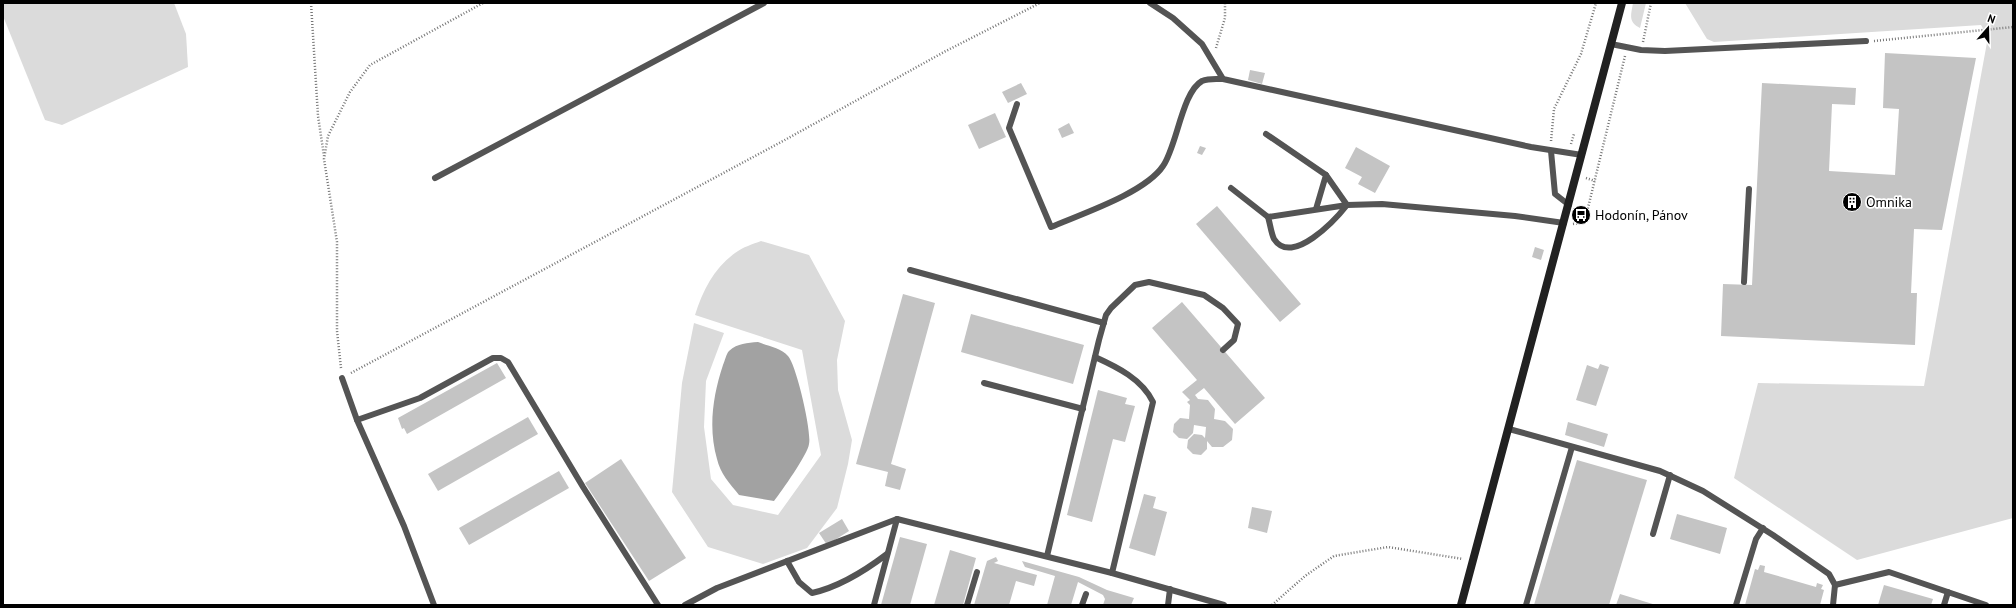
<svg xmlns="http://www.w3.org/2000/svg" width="2016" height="608" viewBox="0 0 2016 608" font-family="'PT Sans',sans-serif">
<rect width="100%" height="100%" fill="#fff"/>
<!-- green -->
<g fill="#dbdbdb">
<path d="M3,3H174L186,34L188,67L62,125L45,120L3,16Z"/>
<path d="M1633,3H1646L1640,28C1628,22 1631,15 1633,3Z"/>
<path d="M1685,3H2013V518L1857,560L1734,478L1758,383L1924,386L1988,37L1981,25L1714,42L1707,39Z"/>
<path d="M761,241L809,255L845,321L837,360L838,390L852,440L848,464L837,508L807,548L763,564L708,547L672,492L682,383L694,323L724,333L706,381L704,427L711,479L733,505L778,515L821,455L802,350L695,315C703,290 714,268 735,253C743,247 753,244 761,241Z"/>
</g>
<!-- water -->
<path fill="#a2a2a2" d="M758,342C768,346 781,348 788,356C796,364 812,432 809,444C808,454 781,492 774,501L739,495C730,484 720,473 717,459C708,428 713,395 723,365C725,361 726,354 729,351C738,343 747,343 758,342Z"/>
<!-- building -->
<g fill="#c4c4c4">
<path d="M1885,53L1976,58L1942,230L1914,229L1911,293H1917L1915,345L1721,336L1723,284L1752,285L1762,83L1856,88L1855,105L1832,104L1829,171L1895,175L1899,109L1883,108Z"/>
<path d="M1250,70L1265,73L1262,84L1248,80Z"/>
<path d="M1021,83L1027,94L1008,103L1002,92Z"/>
<path d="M995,113L1006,137L979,149L968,125Z"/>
<path d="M1069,123L1074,133L1062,138L1058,129Z"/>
<path d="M1200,146L1206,148L1202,155L1197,153Z"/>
<path d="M1356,147L1390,166L1375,193L1358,184L1362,177L1345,168Z"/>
<path d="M1217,206L1301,304L1280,322L1196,224Z"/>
<path d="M1535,247L1544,250L1541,260L1532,257Z"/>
<path d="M903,294L935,303L891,464L906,469L900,490L885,486L888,472L856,464Z"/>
<path d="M1182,302L1265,398L1235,424L1204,388L1195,395L1198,399L1208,400L1215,409L1214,419L1225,421L1233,429L1232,440L1223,447H1212L1207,441V449L1201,455L1193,454L1187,448L1188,440L1194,434L1202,435L1205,438L1206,427L1194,425L1193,433L1187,439L1179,438L1173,432L1174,424L1180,418L1189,419L1190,405L1187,402L1190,400L1182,392L1197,380L1152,328Z"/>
<path d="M971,314L1084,345L1073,384L961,352Z"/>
<path d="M497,363L506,378L407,434L404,428L402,429L398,418Z"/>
<path d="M1600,364L1609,367L1596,406L1576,400L1587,365L1598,369Z"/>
<path d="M1098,390L1127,398L1125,404L1135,406L1125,442L1113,439L1092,522L1067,515Z"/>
<path d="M528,417L538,434L438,491L428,474Z"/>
<path d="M1568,422L1608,434L1604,447L1565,435Z"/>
<path d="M621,459L686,558L649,581L585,483Z"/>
<path d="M1577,460L1647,480L1609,605H1534Z"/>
<path d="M559,471L569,488L469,545L459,528Z"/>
<path d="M1144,494L1156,497L1153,508L1167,512L1155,556L1129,548Z"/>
<path d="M1252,507L1272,511L1267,533L1248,528Z"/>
<path d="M1677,514L1727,528L1720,554L1670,539Z"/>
<path d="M842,519L849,531L827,545L819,533Z"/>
<path d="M900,537L927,544L910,605H881Z"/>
<path d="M950,550L976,558L963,605H934Z"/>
<path d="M996,557L998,561L994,563L1037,575L1034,586L1016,581L1009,605H974L987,561Z"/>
<path d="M1022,561L1079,577L1107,590L1134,598L1131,605H1103L1105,599L1103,595L1078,582L1071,605H1047L1055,576L1025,567Z"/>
<path d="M1760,565L1765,566L1764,572L1816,587L1817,583L1823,585L1821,589L1824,590L1820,605H1745L1755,569L1758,570Z"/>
<path d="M1884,585L1933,599L1931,605H1878Z"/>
<path d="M1620,594L1656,605H1616Z"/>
</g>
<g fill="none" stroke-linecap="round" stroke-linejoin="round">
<!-- path -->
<g stroke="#767676" stroke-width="2.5" stroke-dasharray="1 2" stroke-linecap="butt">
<path d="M311,3L318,116L324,156"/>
<path d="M1874,41L2013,27"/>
<path d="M1643,42L1651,3"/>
<path d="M1216,48L1225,18V3"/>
<path d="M1551,141L1554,109L1581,54L1596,3"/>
<path d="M1571,144L1574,134"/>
<path d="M1586,178L1595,181"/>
<path d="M1573,224L1580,223L1586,216L1625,56"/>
<path d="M341,368L337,331V242L324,159L328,136L350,92L370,65L483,3"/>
<path d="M351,373L783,141L944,52L1040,3"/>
<path d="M1272,605L1305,576L1334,556L1388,547L1463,559"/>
</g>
<!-- lane -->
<g stroke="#545454" stroke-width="6">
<path d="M1150,3L1173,18L1202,44L1223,79L1531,147L1582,155"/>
<path d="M1611,44L1641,50L1665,51L1866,41"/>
<path d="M1017,104L1009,128L1051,227C1081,214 1145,193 1163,166C1177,146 1182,92 1202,81C1209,78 1216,79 1223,79"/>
<path d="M1266,134L1326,175L1316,209"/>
<path d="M1551,151L1555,194L1569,205"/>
<path d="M435,178L764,3"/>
<path d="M1231,188L1268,217L1347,205L1382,204L1515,216L1564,223"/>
<path d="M1268,217C1270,223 1271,233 1274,239C1292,267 1336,219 1347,205L1326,175"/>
<path d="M910,270L1104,323"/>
<path d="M1744,282L1749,189"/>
<path d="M1095,357C1117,367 1142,379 1153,402L1112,573"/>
<path d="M342,378L357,420L404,526L434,605"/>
<path d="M984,383L1083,409"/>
<path d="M357,420L420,398L493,358H501L508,362L583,487L658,605"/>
<path d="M1509,429L1660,471L1703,491L1773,535L1829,574L1835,585L1833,605"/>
<path d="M1653,534L1670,475"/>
<path d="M1047,556L1099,340L1106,315L1111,308L1135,285L1149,282L1204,295L1223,308L1238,324L1234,340L1223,350"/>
<path d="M787,561L799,582L812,593C839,587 866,570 887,554"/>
<path d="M1835,585L1889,572L1986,605"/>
<path d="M685,605L717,588L897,519L1112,573L1224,605"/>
<path d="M874,605L897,519"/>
<path d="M967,605L977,572"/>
<path d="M1082,605L1086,594"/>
<path d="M1168,605L1170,589"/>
<path d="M1526,605L1572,447"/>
<path d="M1736,605L1756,539L1763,528"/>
<path d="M1944,605L1948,592"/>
</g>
<!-- secondary -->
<path stroke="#212121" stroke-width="8" d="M1461,605L1622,3"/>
</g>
<!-- icons -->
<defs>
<g id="building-disc" transform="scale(1)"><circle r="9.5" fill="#000" stroke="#fff"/><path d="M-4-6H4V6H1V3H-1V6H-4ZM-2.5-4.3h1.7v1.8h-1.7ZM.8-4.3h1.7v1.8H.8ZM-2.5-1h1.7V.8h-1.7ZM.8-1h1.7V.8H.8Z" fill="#fff"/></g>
<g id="bus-disc" transform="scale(1)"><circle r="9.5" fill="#000" stroke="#fff"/><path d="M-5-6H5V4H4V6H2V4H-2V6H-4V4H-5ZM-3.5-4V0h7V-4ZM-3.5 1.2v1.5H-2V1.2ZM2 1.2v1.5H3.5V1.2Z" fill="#fff"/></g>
</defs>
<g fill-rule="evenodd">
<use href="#building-disc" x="1852" y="202"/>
<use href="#bus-disc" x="1581" y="215"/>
</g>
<g text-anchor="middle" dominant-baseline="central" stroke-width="3.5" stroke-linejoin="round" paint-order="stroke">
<!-- poi labels -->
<g font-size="14" fill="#000" stroke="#fff" text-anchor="start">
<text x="1866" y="202">Omnika</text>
<text x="1595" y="215">Hodonín, Pánov</text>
</g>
</g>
<!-- border -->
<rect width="2016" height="608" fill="none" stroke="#000000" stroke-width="8"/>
<!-- north arrow -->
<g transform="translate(1988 28) rotate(20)" stroke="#ffffff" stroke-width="3" paint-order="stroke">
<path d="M0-3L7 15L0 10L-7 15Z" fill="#000000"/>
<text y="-6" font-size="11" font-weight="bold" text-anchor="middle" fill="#000000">N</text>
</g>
</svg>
